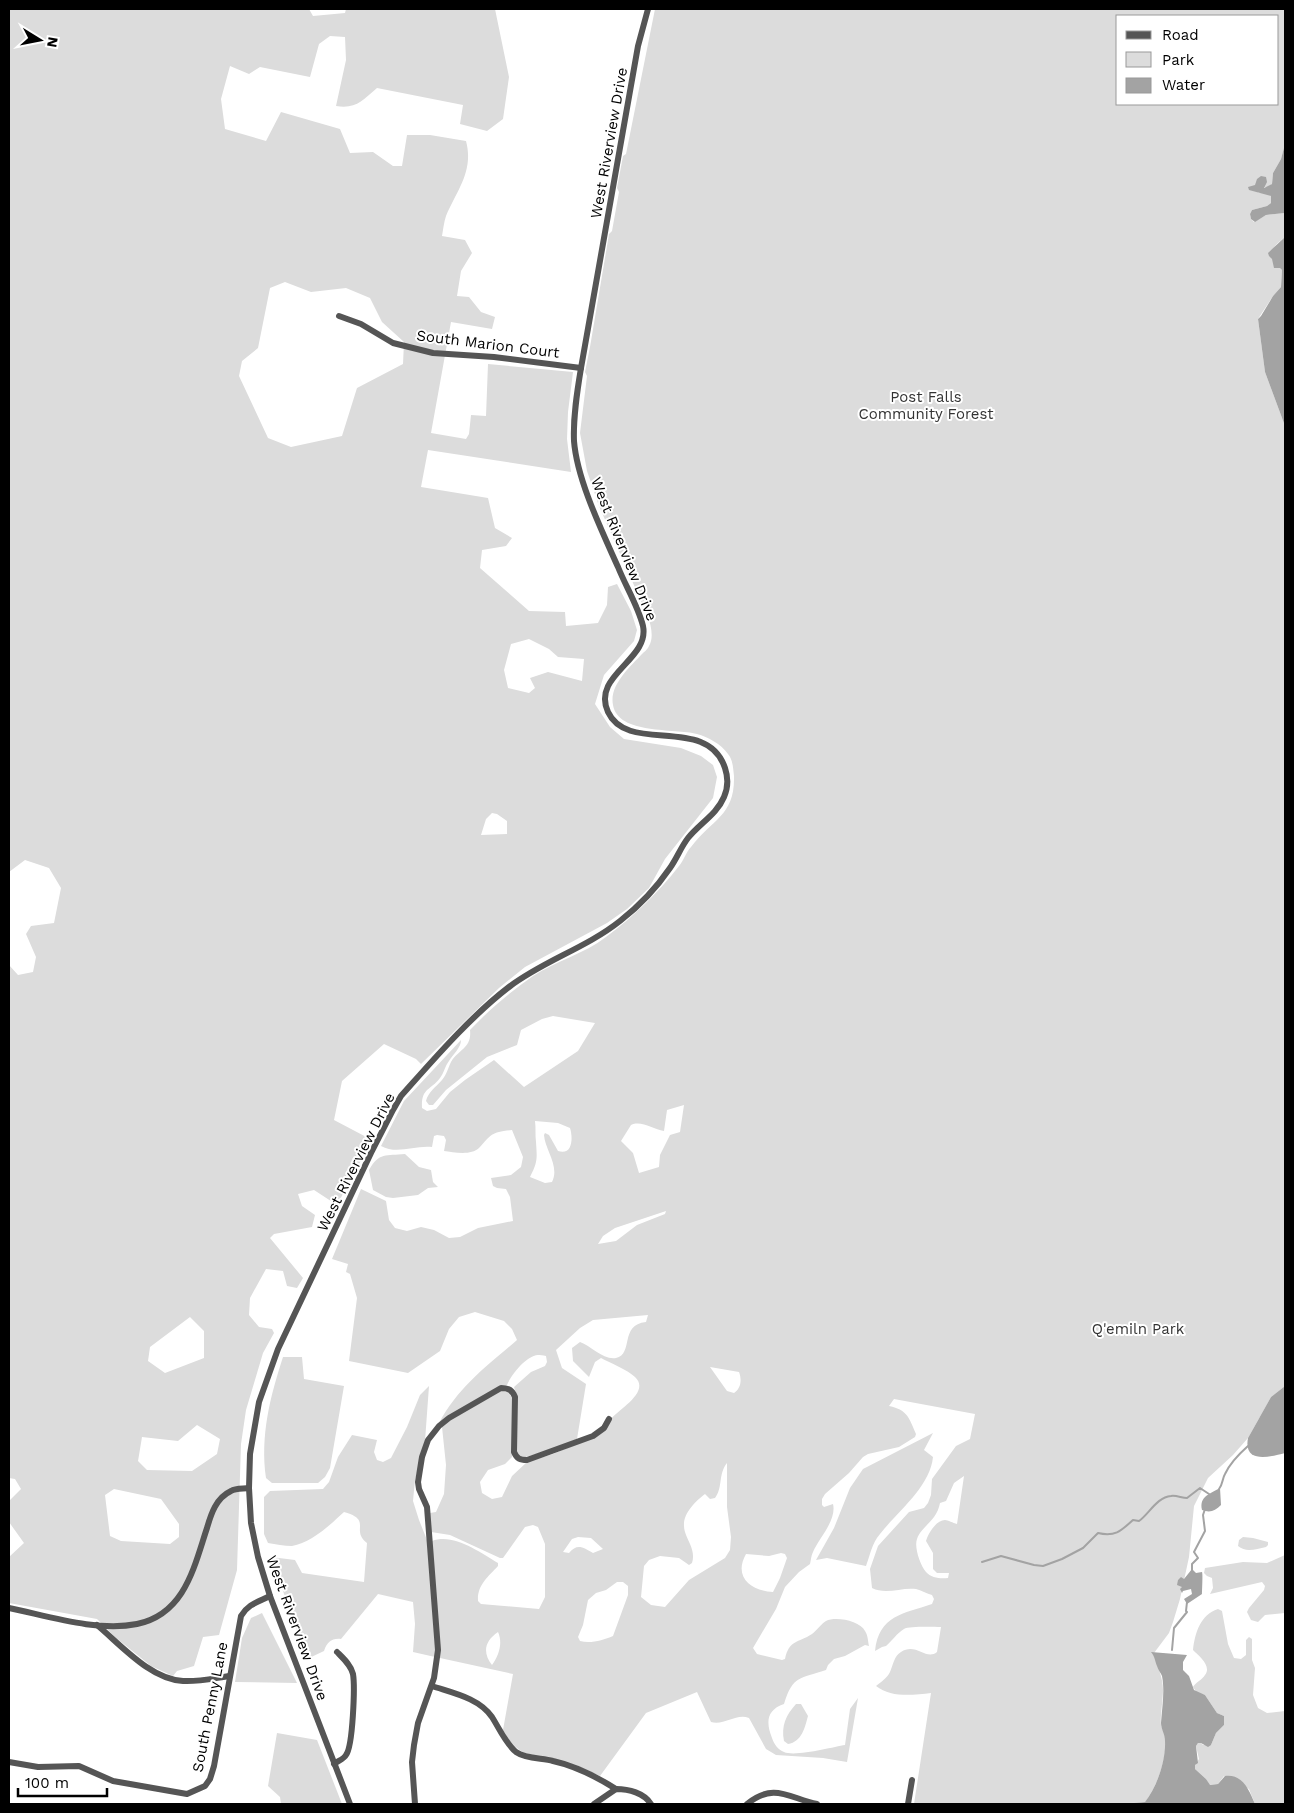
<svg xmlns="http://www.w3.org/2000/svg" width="1294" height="1813" viewBox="0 0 1294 1813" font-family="'Work Sans',sans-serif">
<rect width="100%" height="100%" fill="#fff"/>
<!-- green -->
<g fill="#dcdcdc" fill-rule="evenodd">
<path d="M9,9H309L313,16L345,13L346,9H495L509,77L503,119L487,131L460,124L463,105L377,88C362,101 356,109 336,106L346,60L345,37L330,36L319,44L310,77L260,67L249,74L230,66L221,99L225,129L266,141L281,112L340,129L350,153L373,152L393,166H402L407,135H430L466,141C474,171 457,190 446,216C444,222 443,230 442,236L465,240L472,253L461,271L457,296L469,297L481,312L495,317L492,329L451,322L431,433L466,439L469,434L471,415L486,416L488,364L573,372L568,412L567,439L571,472L428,450L421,487L488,498L495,528L512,538L506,546L482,550L480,568L529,611L565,612L566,626L598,623L607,605L608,587L617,584L631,611L637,630L634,641L604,675L595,704L610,727L624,739L681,748L701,756L713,765L717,777L713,798L665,859L649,888L627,909L607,923L525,967L499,988L421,1064L416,1059L384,1044L342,1081L334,1120L372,1140L337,1205L314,1190L298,1194L302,1206L315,1215L312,1227L274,1234L270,1238L303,1278L297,1288L287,1286L283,1271L266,1269L250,1298L249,1315L259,1327L272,1329L274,1333L263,1353L246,1410L241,1444L237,1570L219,1635L203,1637L194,1666L177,1671L173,1676L151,1666L115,1637L97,1619L9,1603V1557L24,1543L9,1522V1501L21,1489L15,1479L9,1478V965L18,975L33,972L36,957L26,934L31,926L54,923L61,888L49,868L25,860L9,872ZM285,282L311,292L346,288L370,298L382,322L404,342L403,364L357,388L342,436L291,447L268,438L239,376L242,361L258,348L270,288ZM529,639L549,649L558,657L584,659L582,681L548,672L530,678L535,688L529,693L508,688L504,670L511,644ZM492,813L497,814L507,821V834L481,835L486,819ZM190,1317L204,1331V1358L165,1373L148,1361L150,1347ZM197,1425L220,1439L217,1454L192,1471L147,1470L138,1461L142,1437L178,1441ZM114,1489L161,1499L179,1524V1537L170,1544L121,1541L110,1536L105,1495Z"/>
<path d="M655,9H1285V144L1281,159L1273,173L1272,184L1268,187H1263L1258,193H1266L1271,196V203L1267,206L1252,210L1250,214L1251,219L1254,222L1266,215L1285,213V237C1268,250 1269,255 1282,270L1281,287L1273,296L1258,319L1265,372L1285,426V1386L1271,1397L1248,1438L1233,1455L1208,1478L1194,1506L1189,1557L1180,1599L1173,1622L1169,1633L1154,1653C1157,1666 1163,1677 1163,1690C1163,1700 1160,1717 1161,1725C1162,1729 1165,1732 1165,1736C1168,1756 1157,1787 1145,1802L1123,1804H914L931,1693C913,1695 891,1698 876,1686C881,1682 887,1678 890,1672C893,1665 894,1656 901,1652C916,1642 926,1661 937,1652L941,1627C933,1627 909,1626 904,1629C897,1633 892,1641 886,1646L882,1647L875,1651C879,1615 903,1614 932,1604L934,1599L932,1595C927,1594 921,1590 916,1589C902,1587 886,1595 872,1588L870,1569L878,1546L909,1512L924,1508L928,1503L931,1495L932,1479L956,1446L970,1439L975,1414L894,1399L889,1406C908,1410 909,1418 916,1434L915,1437L899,1447L868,1454L863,1457L849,1473L825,1494L822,1499V1505L824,1507L833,1504C837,1520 819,1538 813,1552C811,1556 811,1560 810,1564L799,1572L785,1587L776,1609L753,1648L757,1654L782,1660L785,1659C789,1640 798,1643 812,1634C817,1630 821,1624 826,1621C836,1616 860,1621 865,1631C868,1635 868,1642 869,1646L865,1645L845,1656L834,1659L828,1665L826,1670C800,1679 793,1675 784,1704C766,1710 766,1723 772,1738C774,1744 778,1750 784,1752C795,1757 833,1747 845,1745L850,1709L858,1698L847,1762L823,1758L776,1755L766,1749L749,1718C736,1713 724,1726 711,1722L697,1692L646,1713L600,1776L576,1765L525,1753C514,1748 509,1740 503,1730L513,1674L440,1658L432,1541C454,1533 479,1552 498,1563V1566C488,1577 477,1585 478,1601L481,1604L539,1609L545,1597V1544L538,1527L533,1525L525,1527L503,1558H500L450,1535L431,1532L430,1513L436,1512L444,1494L446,1465L442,1427L450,1419L502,1390H507L512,1398V1457L505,1464L488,1470L480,1482L482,1493L492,1499L502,1497L512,1476L527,1462L553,1454L599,1435C605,1430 606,1425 611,1419C618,1410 651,1392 635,1377C628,1370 610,1363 601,1358L595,1362L589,1377L573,1361L572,1348L580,1342C591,1346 603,1360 616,1358C634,1354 619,1325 646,1322L648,1315L593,1320L580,1328L556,1350L562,1368L586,1384L577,1439L551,1450L522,1458L516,1452L517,1397L514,1387L531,1372L545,1366L547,1362L546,1356C543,1355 540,1355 538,1355C526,1356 511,1375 507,1385L499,1387L439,1423C459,1386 486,1367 517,1340L512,1329L504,1321L475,1312L459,1317L449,1329L440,1351L408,1373L349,1361L357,1298L350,1274L346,1272L348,1264L332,1259L361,1189L386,1201L389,1220L395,1228L407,1231L421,1227L434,1230L449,1238L460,1237L478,1228L513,1221L510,1197L506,1189L497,1188L493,1186L491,1178L511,1175L521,1167L523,1157L512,1130C491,1132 492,1134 479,1148C471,1156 453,1152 444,1151L446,1140L444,1136L437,1135L434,1136L432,1147C415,1145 397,1155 381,1146L404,1101L461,1040C461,1048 453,1054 449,1061C445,1066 444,1073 440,1078C430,1091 421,1088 422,1108L427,1111L436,1109L450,1092L465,1080L494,1060L524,1087L578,1051L595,1023L553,1016L542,1019L521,1030L517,1045L487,1057L446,1090L433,1105H429L426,1101C428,1092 436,1087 442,1080C447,1074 448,1068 451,1062C459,1049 472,1048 470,1030C489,1010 510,992 533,976C556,961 584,954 606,937C633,917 659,892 679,866C684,860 686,852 691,847C712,819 735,816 734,776C733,768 733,760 728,754C721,744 708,737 697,734C675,728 618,735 613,705C609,685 630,667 642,654C644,652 648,649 649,646C654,638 651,625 648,617L599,506L587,471L580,433L587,376L585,372L590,347L609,234L612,231L619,192L617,188L623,156L626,154ZM1118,16H1278V104H1118ZM684,1105L680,1132L670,1135L660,1155L659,1167L639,1173L633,1153L621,1141L631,1125C641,1120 653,1129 664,1131L667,1110ZM535,1121L558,1123L570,1128C573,1137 573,1156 558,1151L549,1135L545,1133L544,1135C545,1150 560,1166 552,1182L545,1183L530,1177C538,1162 537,1158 536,1142C535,1135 536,1128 535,1121ZM666,1211L665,1214L637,1225L616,1241L598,1244L603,1236L615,1228ZM710,1367L739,1372C742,1380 741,1388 734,1393L727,1391ZM727,1463V1507L731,1537L730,1550L725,1558L689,1580L665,1607L651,1605L641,1597L644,1566L649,1560L660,1556L679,1558L689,1565L692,1563C694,1557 693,1551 690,1544C688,1539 684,1532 684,1526C683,1513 696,1501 705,1494L710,1499L715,1498C723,1488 718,1474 727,1463ZM964,1476L957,1524C953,1523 948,1520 945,1520C936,1520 928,1534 926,1541L933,1553V1569L937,1573H949L948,1578C941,1579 931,1578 926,1572C920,1565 914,1547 917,1539C920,1530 929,1524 934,1517C937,1513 939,1508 940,1503L946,1501L954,1483ZM578,1537L591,1538L603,1549L593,1553C583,1547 577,1543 569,1553L563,1552L572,1539ZM781,1553L785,1554L787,1558L780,1578L773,1592C751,1591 733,1577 746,1554L769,1556ZM617,1582H623L628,1586V1595L613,1636C603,1640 591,1644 580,1641L578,1637L583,1625L588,1600L596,1593L606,1590ZM498,1632C503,1643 499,1655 492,1665C482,1652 485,1641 498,1632Z"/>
<path d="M405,1154L419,1167L431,1170L433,1182L438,1187L428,1188L418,1195L393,1198L386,1197L373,1190L369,1170C379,1152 386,1156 405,1154Z"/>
<path d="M283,1357H302L304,1379L344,1386L330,1468L325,1477L318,1483H272L266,1478C260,1436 270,1397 283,1357Z"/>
<path d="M429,1386L425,1441L415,1480L413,1501L419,1520L427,1540L436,1647L435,1657L413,1652L415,1624L413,1602L378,1594L341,1639C332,1638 327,1642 324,1651L307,1659L271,1557L295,1560L302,1573L364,1582L367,1543C350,1530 373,1520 344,1512C330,1525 311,1543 292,1546C284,1546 276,1544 268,1543L264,1534V1497L270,1491L323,1489L329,1482L338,1457L352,1435L377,1440L374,1452L377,1460L383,1462L391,1458L407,1427L420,1395Z"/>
<path d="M933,1433L924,1450L933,1457C930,1487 898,1511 880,1534C872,1543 870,1555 866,1566L827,1558L816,1560L834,1528L850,1488L863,1469Z"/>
<path d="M1243,1537L1253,1538L1268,1542V1545L1266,1547C1256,1549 1246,1553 1238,1546L1239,1540Z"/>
<path d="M1285,1555V1613L1265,1615L1258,1622L1251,1620L1247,1612L1249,1608L1264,1590L1265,1586L1262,1582L1210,1594L1213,1588L1212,1578L1207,1576L1204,1573L1205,1568L1243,1562L1267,1563Z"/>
<path d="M1218,1609L1222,1611L1228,1644L1234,1658L1241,1659L1246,1655V1640L1249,1637L1252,1639V1660L1255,1668L1253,1695L1258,1708L1267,1713L1285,1711V1804H1255L1249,1789L1224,1776L1218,1784L1209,1785L1206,1779L1195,1769V1765L1199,1759L1196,1746L1198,1743H1201L1203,1745H1211L1216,1733L1224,1725V1716L1217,1713L1205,1695L1197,1693L1193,1687C1196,1682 1202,1680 1205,1675C1212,1666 1199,1656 1193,1650C1195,1633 1200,1615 1218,1609Z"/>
<path d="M262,1613L297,1683L235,1682L242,1638L251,1618Z"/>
<path d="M796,1704H801L808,1716C805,1727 802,1742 788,1744L784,1741C781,1726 786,1715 796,1704Z"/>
<path d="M277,1733L317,1740L342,1804H281L280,1797L268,1786Z"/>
</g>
<!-- water -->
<g fill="#a3a3a3">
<path d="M1285,144V213L1266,215L1255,222L1251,219L1250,214L1252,210L1267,206L1271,203V196L1249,190L1248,187L1255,185L1257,179L1261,176L1266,177L1267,182L1264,188L1272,184L1273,173L1281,159Z"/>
<path d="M1285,237V426L1265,372L1258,319L1261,316L1273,296L1281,287L1282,270L1280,268H1274L1272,259L1269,256L1268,253Z"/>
<path d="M1285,1386V1453C1270,1457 1243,1464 1248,1438L1271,1397Z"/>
<path d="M1220,1488L1221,1505C1215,1511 1210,1513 1202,1510C1199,1496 1210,1494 1220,1488Z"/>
<path d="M1192,1569L1196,1573L1202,1572C1203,1574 1202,1591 1202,1594L1187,1604L1184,1599L1192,1594L1191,1589L1183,1591L1182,1593L1180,1589L1182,1587L1177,1585L1178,1580L1181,1577L1184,1579Z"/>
<path d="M1151,1652L1187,1655L1183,1662V1670L1189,1676L1194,1690L1205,1695L1217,1713L1224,1716V1725L1216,1733L1211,1745L1208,1747L1201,1743H1198L1196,1746L1198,1763L1195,1765V1769L1206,1779L1210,1785L1218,1784L1225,1776C1243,1774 1249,1790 1255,1804H1123L1145,1802C1157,1787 1166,1760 1165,1741C1165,1734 1161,1729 1161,1723C1162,1708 1165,1691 1162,1676C1161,1673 1158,1670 1157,1666C1155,1661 1155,1657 1151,1652Z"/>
</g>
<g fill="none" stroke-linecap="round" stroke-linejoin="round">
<!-- stream -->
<g stroke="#a3a3a3" stroke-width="2">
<path d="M1219,1489C1223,1484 1222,1479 1225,1474C1230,1463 1239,1454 1248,1446"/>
<path d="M982,1562L1001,1556L1034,1565L1043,1566L1062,1559L1083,1548L1098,1533C1115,1537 1121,1531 1133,1520L1139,1521C1149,1514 1157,1497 1171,1496C1176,1495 1182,1498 1187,1498L1200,1488L1209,1494"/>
<path d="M1192,1570V1564L1198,1558L1194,1552L1205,1531L1203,1515L1205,1509"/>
<path d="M1172,1650L1174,1628L1187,1612L1186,1611L1187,1602"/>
</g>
<!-- minor -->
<g stroke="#555" stroke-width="6">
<path d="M339,316L361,324L393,343L433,353L494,357L581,368"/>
<path d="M9,1608C48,1616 97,1632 137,1624C185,1614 194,1567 207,1528C211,1514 216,1498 231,1491C236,1488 244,1489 249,1488"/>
<path d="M97,1625C121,1645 150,1679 183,1681C199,1682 215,1678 230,1676"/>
<path d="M432,1686C453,1693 479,1698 492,1717C499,1728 506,1744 516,1752C526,1759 542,1758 553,1761C576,1766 597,1777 616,1789"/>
<path d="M9,1762L38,1767L79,1766L113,1781L187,1794L205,1786L210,1779L214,1766L241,1616C248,1604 258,1602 270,1596"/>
<path d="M334,1764C338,1761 344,1759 346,1755C353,1746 355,1686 353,1674C351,1665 343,1658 337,1652"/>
<path d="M350,1804L270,1596L258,1557L251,1523L249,1488L250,1454L259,1402L278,1349L371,1153L393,1110L401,1096C434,1059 470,1017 509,987C543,961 586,948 620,921C638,907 657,887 670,868C677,858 681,847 688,838C699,824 717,814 724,797C728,788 728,777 725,768C707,714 628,755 608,712C591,675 650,660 643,626C638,606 626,587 618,567C602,531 577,480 574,441C573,417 577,392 581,368L638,46L648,9"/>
<path d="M415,1804L412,1762L414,1745L418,1723L434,1678L438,1650L427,1507L419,1489L418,1482L422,1457L428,1440L439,1426L449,1418L501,1388C509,1388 512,1390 515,1397L514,1452C517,1459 520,1460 527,1460L593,1436L604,1428L609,1419"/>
<path d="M594,1804L616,1789C629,1789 644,1793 651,1804"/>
<path d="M747,1804C774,1782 789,1798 817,1804"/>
<path d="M908,1804L912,1780"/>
</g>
</g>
<g text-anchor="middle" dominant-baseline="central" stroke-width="4" stroke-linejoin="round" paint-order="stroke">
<!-- street labels -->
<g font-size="15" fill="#000" stroke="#fff">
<text transform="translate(609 143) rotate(-80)">West Riverview Drive</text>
<text transform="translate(488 344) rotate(7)">South Marion Court</text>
<text transform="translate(624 549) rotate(68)">West Riverview Drive</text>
<text transform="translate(356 1162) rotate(-63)">West Riverview Drive</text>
<text transform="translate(297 1628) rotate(70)">West Riverview Drive</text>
<text transform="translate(210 1707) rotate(-79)">South Penny Lane</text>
</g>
<!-- park labels -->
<g font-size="15" fill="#333" stroke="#fff">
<text x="926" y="397">Post Falls<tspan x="926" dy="17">Community Forest</tspan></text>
<text x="1138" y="1329">Q'emiln Park</text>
</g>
</g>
<!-- border -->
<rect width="1294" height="1813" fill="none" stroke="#000000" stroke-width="20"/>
<!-- legend -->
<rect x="1116" y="15" width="162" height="90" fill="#ffffff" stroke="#999999"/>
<rect x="1126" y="31" width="25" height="8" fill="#555555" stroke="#999999"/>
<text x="1162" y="40" font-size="15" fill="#000000">Road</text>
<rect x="1126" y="52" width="25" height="15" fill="#dcdcdc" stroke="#999999"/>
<text x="1162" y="65" font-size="15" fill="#000000">Park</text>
<rect x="1126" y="78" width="25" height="15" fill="#a3a3a3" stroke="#999999"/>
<text x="1162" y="90" font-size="15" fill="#000000">Water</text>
<!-- north arrow -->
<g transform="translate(40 40) rotate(100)" stroke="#ffffff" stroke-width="4" paint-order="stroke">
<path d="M0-4L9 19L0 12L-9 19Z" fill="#000000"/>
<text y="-8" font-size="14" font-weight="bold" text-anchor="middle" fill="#000000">N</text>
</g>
<!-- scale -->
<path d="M18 1788v8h89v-8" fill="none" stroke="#000000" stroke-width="2.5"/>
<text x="25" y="1788" font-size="15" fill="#000000" stroke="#ffffff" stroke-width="4" paint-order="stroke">100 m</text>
</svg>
